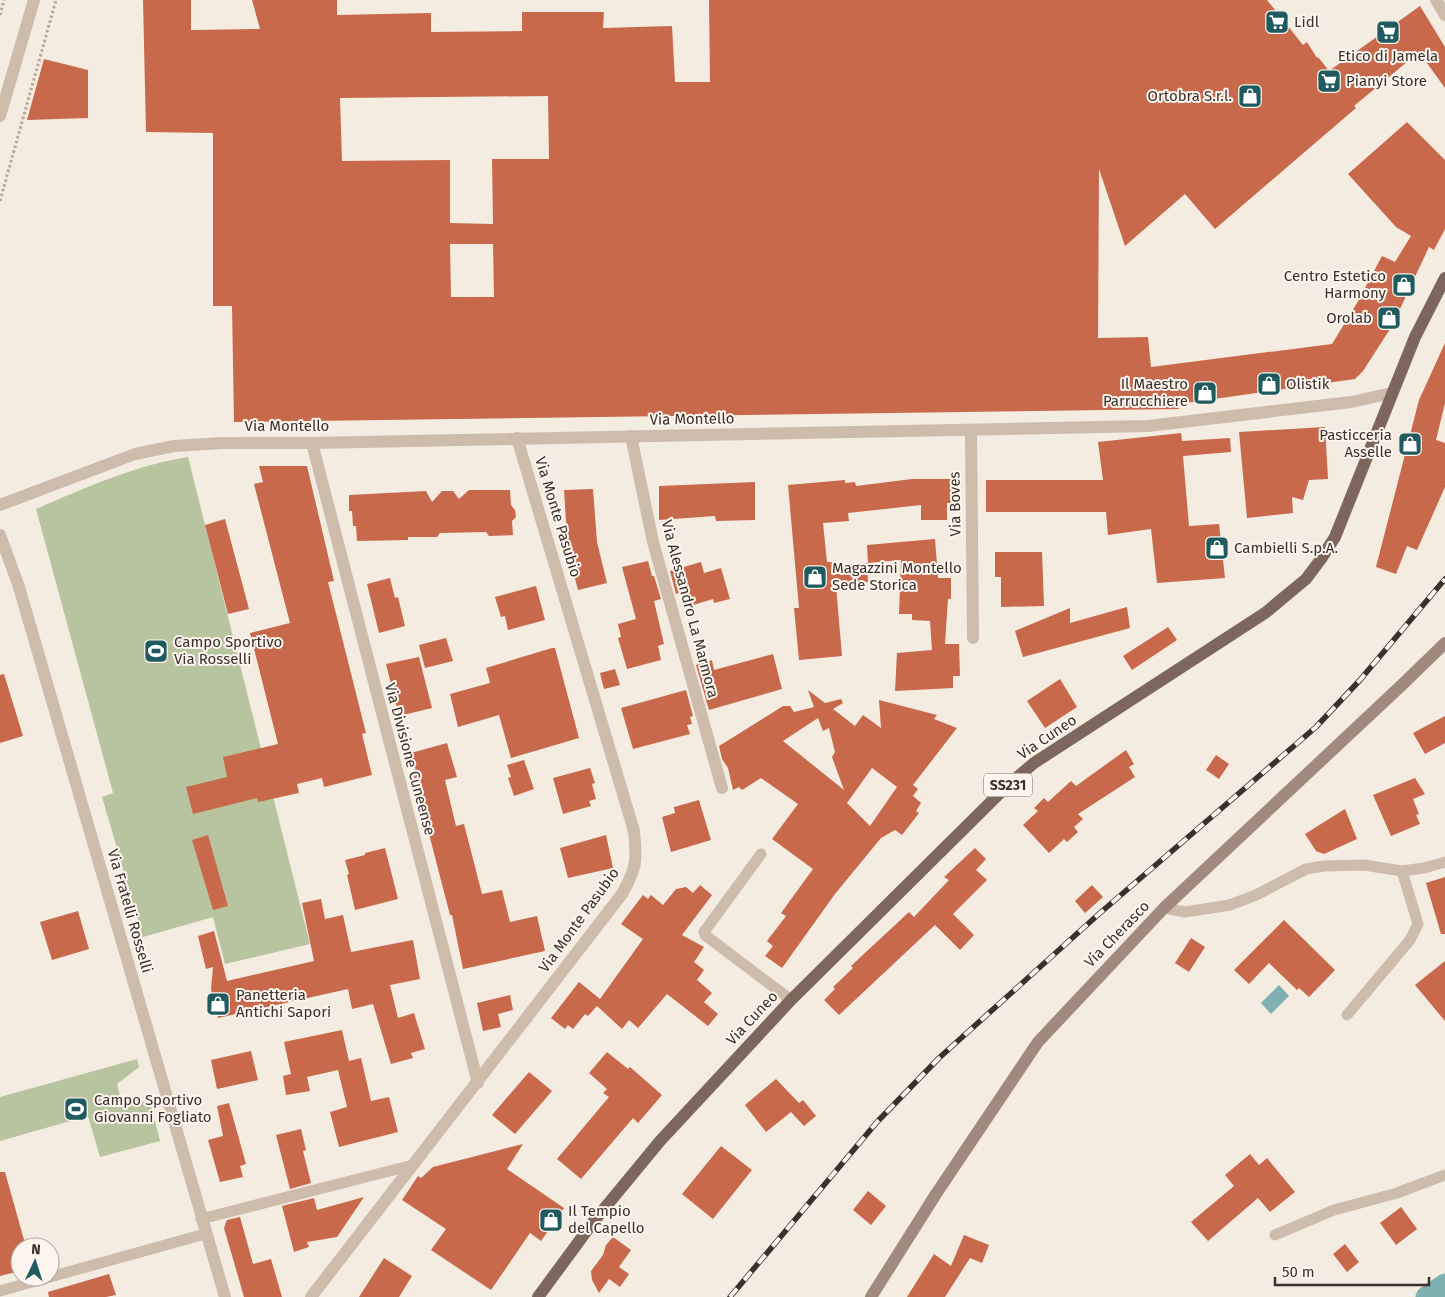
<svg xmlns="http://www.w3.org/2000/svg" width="1445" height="1297" viewBox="0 0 1445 1297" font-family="'Fira Sans',sans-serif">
<rect width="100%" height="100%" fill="#f4ebe1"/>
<!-- green -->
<g fill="#b8c4a0">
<path d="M188,457L310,944L225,964L213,917L143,937L102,797L113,793L36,509C85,488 135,465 188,457Z"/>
<path d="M137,1059L139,1067L117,1084L121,1100L150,1102L160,1141L100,1157L88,1116L0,1141V1097Z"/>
</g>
<!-- water -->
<path fill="#7fb0b2" d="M1279,985L1289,996L1271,1014L1261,1003Z"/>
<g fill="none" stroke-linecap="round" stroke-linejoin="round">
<!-- canal -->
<path stroke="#7fb0b2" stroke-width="21" d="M1426,1297L1445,1284"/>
</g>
<!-- building -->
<g fill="#c8694b" fill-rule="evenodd">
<path d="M143,0H191V30L260,29L252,0H337V15L431,13V32L522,31V12H604L603,28L672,26L675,82H710L709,0H1267L1303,45L1307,42L1317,58L1318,57L1329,71L1420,6L1445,47V88L1419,52L1354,106L1356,108L1215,229L1185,194L1125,246L1099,169L1098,338L1148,337L1151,367L1332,344L1357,303L1382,256L1395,262L1411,236L1396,227L1348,174L1407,122L1445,160V229L1434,250L1429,247L1392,326L1363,371L1355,379L1179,404V409L234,422L232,306H213V133L146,132ZM548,96L549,159H492L493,224L450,223V160L342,161L340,98ZM450,244H493L494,297H451Z"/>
<path d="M44,59L88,70V118L27,120Z"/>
<path d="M1445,343V403L1436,440L1445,443V487L1417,550L1407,546L1396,574L1376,567L1419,400Z"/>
<path d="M1325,427L1328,479L1309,480L1303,500L1292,497L1293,513L1247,518L1239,432Z"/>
<path d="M1181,433L1182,441L1230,438L1231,452L1183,456L1189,526L1219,524L1225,578L1157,583L1151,529L1108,535L1106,512H986V480H1103L1098,442Z"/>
<path d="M259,466H307L334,581L328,582L366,733L362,734L372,775L324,787L322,778L297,784L299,793L258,802L257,798L193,814L186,787L227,777L223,757L278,744L250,633L290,623L254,484L263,482Z"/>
<path d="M912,479H953V503H947V520H921V505L848,513L849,521L823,523L827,562H832V565L867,563L868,582L836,586L842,656L799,660L794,608H799L788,485L845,480V483L855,482L856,486Z"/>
<path d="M755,482V520L716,521L715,516L659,520V486Z"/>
<path d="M593,489L597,542L607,583L578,590L568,552L564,490Z"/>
<path d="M469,490H510L511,505L515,510L516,517L512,521L513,535L489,536L486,532L440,533L437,537H408V540L357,541L356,526H353L352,511H349V495L426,491L432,502L442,491H453L459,499Z"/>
<path d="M225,519L249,609L228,614L205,525Z"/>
<path d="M935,539L938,578H951V599H948L945,644H959L960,676H953V688L895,691L897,653L932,650L930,621L912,620V614H899L901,560L868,563L867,545Z"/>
<path d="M995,552H1042L1044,606L1001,607V577H995Z"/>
<path d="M648,561L652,576H654L661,599L654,601L664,644L658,646L661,660L627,669L618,638L621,637L618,624L636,619L622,567Z"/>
<path d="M701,562L704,573L721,568L730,599L714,603L713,599L690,606L685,591L676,594L670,571Z"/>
<path d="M390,578L395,598L398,597L405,626L379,633L367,584Z"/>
<path d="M536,586L545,620L508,630L505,616L501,617L495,597Z"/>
<path d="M1127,607L1130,628L1023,657L1015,631L1070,608V623Z"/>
<path d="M1168,627L1177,640L1132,670L1123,656Z"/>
<path d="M446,638L453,661L425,668L419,645Z"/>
<path d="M552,648H555L579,738L511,758L499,715L458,727L450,694L490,683L486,668Z"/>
<path d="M773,654L782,689L709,710L696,665L712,660L714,670Z"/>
<path d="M419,657L432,708L399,716L386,664Z"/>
<path d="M615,669L620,685L604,689L600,673Z"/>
<path d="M4,674L23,736L0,743V675Z"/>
<path d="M1060,679L1077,707L1045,728L1027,701Z"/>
<path d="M686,690L693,716L690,717L692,724L687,725L690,734L633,749L621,708Z"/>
<path d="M808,690L825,703L841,699L843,703L833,709L855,726L863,715L881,728L879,700L937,715L934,719L957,728L913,785L918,789L913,796L921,803L916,811L919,813L902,835L895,830L881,838L835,894L782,968L765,956L773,946L767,941L786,916L781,913L813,869L772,839L798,804L761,778L742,790L739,787L733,790L728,768L722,759L719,746L783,706H790L794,712L814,707ZM818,718L823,731L829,728L835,752L832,757L844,790L783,741ZM872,768L897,787L870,826L847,803Z"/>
<path d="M1445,716V743L1425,754L1413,733Z"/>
<path d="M447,743L457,777L445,780L456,826L464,824L482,894L502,890L510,922L537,916L545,951L463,969L452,915H450L414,776L417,775L411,753Z"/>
<path d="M1126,750L1134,764L1129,767L1135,777L1078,814L1083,819L1074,827L1078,832L1067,842L1064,839L1049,853L1023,825L1038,811L1034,808L1044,798L1048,802L1071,781L1076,786Z"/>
<path d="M1216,755L1229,764L1219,779L1206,770Z"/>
<path d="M524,760L534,789L514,796L508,778L511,777L507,765Z"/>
<path d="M590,768L595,783L592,784L596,799L589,801L591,806L563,814L553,778Z"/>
<path d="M1415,778L1425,794L1413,799L1419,814L1416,815L1420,824L1391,836L1373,795Z"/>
<path d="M699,800L711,840L671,852L662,817L675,813L674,807Z"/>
<path d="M1345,809L1357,839L1324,854L1316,851L1305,834Z"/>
<path d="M208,835L228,906L213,910L192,840Z"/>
<path d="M606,835L613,868L568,878L560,848Z"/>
<path d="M385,848L398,899L355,910L347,875L349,874L345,860L365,855V853Z"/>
<path d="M975,848L986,859L976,870L987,880L953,914L974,935L960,950L935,925L839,1015L824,1000L835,989L833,987L853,968L851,966L909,912L914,917L949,880L944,877Z"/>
<path d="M1445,877V934H1441L1426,883Z"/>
<path d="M700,885L712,895L682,935L704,947L694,962L704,970L697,980L712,993L704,1002L718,1014L708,1026L667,994L638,1028L629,1020L622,1029L597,1006L588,1016L585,1014L573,1029L568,1025L565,1029L551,1018L579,982L600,999L643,939L621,924L643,895L648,899L651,895L663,905L676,889L686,887L693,893Z"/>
<path d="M1092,885L1103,897L1085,913L1075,901Z"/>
<path d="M321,899L325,919L343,915L351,952L413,940L420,979L390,985L398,1018L414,1013L425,1049L411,1053L413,1058L391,1064L373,1004L352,1009L348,989L218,1018L211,989L213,967L206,969L198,936L214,931L227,981L314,961L302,903Z"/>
<path d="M78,911L89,949L52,960L40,922Z"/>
<path d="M1284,920L1335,970L1309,997L1299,988L1297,990L1269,963L1249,984L1234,970Z"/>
<path d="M1191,938L1205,947L1189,972L1175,963Z"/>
<path d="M1445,961V1021L1415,985Z"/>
<path d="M510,995L513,1010L498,1014L501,1027L483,1031L477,1003Z"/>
<path d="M342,1030L349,1061L361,1058L371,1101L389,1097L398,1132L339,1147L330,1112L347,1107L338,1070L307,1077L310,1091L286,1095L283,1076L291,1074L284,1042Z"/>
<path d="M251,1051L258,1080L217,1089L211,1060Z"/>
<path d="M607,1052L628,1069L630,1067L662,1095L638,1123L633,1118L581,1179L557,1159L609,1097L603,1093L607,1089L589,1073Z"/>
<path d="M529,1072L552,1091L515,1134L492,1115Z"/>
<path d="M776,1079L799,1103L803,1100L816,1116L804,1126L791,1112L766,1132L745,1105Z"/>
<path d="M229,1103L246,1164L240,1166L243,1177L220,1182L208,1140L223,1136L217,1106Z"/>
<path d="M301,1129L306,1150L303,1151L311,1183L290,1189L276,1135Z"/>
<path d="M523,1144L507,1169L564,1208L541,1241L530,1233L491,1290L431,1250L446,1229L402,1200L418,1176L421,1178L433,1167Z"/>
<path d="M721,1146L752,1170L713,1219L682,1194Z"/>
<path d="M1250,1154L1259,1165L1267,1158L1295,1192L1270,1212L1258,1198L1208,1241L1191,1222L1234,1186L1225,1175Z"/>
<path d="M0,1172H5L26,1247H20V1271L0,1276Z"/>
<path d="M868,1191L886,1206L871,1225L853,1210Z"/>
<path d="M364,1197L337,1237L307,1242L309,1247L294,1252L282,1206L314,1198L317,1210Z"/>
<path d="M1401,1207L1417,1229L1396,1245L1380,1223Z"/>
<path d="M240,1217L253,1264L271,1259L282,1297H244L224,1228L227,1220Z"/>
<path d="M964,1235L989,1245L982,1263L970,1258L945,1297H907L934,1254L951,1266Z"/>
<path d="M613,1237L631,1250L619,1267L629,1274L620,1287L609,1279L599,1293L592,1280L591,1271L603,1255L606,1245Z"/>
<path d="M1345,1244L1359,1262L1347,1272L1333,1254Z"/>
<path d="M384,1258L412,1276L399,1297H359Z"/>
<path d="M109,1274L116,1295L106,1297H49L48,1292Z"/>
</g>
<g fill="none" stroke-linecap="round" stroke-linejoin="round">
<!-- path -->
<g stroke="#b9a596" stroke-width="3" stroke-dasharray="2.5 2.5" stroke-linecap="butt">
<path d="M0,15L4,0"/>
<path d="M0,201L56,0"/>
</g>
<!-- service -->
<g stroke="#cdbbac" stroke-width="11">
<path d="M761,854L704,932L705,935L791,1000"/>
<path d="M1164,908L1185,912L1230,905L1256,895L1306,869L1324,866L1364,865L1402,871L1424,868L1445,862"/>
<path d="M1347,1015L1410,940L1418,924L1402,871"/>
<path d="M201,1219L413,1165"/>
<path d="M1275,1235L1334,1210L1397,1193L1445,1175"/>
<path d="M50,1277L205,1234"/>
<path d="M0,1291L50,1277"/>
</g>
<!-- minor -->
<g stroke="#cdbbac" stroke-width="12">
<path d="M1436,0L1445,15"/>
<path d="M0,116L34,0"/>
<path d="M971,430L973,638"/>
<path d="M631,436L653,542L722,788"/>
<path d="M312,443L478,1083"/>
<path d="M0,505L135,454L174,446L224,443H312L1148,426L1351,402L1392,393"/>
<path d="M0,535L19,587L225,1297"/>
<path d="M311,1297L622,894C637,867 637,861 634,831L517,438"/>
</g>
<!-- secondary -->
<path stroke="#a18a7d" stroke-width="12" d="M871,1297L936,1194L1038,1042L1164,908L1405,682L1445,643"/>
<!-- primary -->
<path stroke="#7d675c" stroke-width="12" d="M538,1297L594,1221L660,1141L791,1000L1007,786L1034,763L1265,613L1306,579L1321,559L1335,537L1415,337L1445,278"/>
<!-- rail casing -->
<g stroke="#3b302b" stroke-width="5.5">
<path id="rail" d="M730,1297L877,1122L939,1058L1100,913L1316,727L1360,680L1445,579"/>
</g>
<!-- rail -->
<use href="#rail" stroke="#fbf5ee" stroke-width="4" stroke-dasharray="11" stroke-linecap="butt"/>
</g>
<!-- icons -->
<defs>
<g id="supermarket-square" transform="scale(1.25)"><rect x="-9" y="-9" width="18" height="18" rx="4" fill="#1f5a5e" stroke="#fbf5ee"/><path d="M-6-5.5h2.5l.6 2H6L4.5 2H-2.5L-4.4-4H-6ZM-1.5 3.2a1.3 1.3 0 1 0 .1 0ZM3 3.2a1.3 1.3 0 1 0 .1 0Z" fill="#fff"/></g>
<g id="shop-square" transform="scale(1.25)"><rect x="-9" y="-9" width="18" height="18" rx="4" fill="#1f5a5e" stroke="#fbf5ee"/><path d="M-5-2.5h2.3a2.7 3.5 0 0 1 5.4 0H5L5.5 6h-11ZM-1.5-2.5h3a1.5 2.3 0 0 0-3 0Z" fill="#fff"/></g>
<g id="stadium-square" transform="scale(1.25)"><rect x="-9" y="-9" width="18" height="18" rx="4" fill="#1f5a5e" stroke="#fbf5ee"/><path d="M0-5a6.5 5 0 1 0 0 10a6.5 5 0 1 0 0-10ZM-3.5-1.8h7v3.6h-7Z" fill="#fff"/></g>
</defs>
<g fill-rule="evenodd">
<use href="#supermarket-square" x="1277" y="22"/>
<use href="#supermarket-square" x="1388" y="32"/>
<use href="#supermarket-square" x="1329" y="81"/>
<use href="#shop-square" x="1250" y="96"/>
<use href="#shop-square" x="1404" y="285"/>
<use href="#shop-square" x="1389" y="318"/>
<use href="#shop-square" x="1269" y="384"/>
<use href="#shop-square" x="1205" y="393"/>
<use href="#shop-square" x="1410" y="444"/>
<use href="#shop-square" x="1217" y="548"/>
<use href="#shop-square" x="815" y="577"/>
<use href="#stadium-square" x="156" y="651"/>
<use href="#shop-square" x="218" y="1004"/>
<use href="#stadium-square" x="76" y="1109"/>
<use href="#shop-square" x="551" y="1220"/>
</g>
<g text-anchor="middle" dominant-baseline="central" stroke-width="4" stroke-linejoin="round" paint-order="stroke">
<!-- shield labels -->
<rect fill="#fbf5ee" stroke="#756b66" stroke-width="1" x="984" y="773.5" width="48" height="23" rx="4"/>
<g font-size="14" font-weight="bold" fill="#3b302b">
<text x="1008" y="785">SS231</text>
</g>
<!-- poi labels -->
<g font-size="15" fill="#3b302b" stroke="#fbf5ee" text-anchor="start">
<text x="1294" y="22">Lidl</text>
<text x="1388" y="56" text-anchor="middle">Etico di Jamela</text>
<text x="1346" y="81">Pianyi Store</text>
<text x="1232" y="96" text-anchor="end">Ortobra S.r.l.</text>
<text x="1386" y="276" text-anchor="end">Centro Estetico<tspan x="1386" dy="17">Harmony</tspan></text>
<text x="1372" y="318" text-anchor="end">Orolab</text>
<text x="1188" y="384" text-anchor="end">Il Maestro<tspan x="1188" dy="17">Parrucchiere</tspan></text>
<text x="1286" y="384">Olistik</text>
<text x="1392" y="435" text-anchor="end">Pasticceria<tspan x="1392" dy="17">Asselle</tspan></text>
<text x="1234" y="548">Cambielli S.p.A.</text>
<text x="832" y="568">Magazzini Montello<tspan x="832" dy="17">Sede Storica</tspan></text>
<text x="174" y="642">Campo Sportivo<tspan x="174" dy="17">Via Rosselli</tspan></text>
<text x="236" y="995">Panetteria<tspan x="236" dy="17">Antichi Sapori</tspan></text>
<text x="94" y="1100">Campo Sportivo<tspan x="94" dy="17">Giovanni Fogliato</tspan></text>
<text x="568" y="1211">Il Tempio<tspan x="568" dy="17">del Capello</tspan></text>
</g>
<!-- street labels -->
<g font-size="15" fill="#3b302b" stroke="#fbf5ee">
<text transform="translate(692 419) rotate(-1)">Via Montello</text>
<text x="287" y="426">Via Montello</text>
<text transform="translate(955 504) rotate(-91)">Via Boves</text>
<text transform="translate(558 517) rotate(73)">Via Monte Pasubio</text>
<text transform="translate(690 609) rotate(75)">Via Alessandro La Marmora</text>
<text transform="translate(1047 737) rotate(-34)">Via Cuneo</text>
<text transform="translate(410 759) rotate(75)">Via Divisione Cuneense</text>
<text transform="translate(130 911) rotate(74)">Via Fratelli Rosselli</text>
<text transform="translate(579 920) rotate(-54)">Via Monte Pasubio</text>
<text transform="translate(1117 934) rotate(-46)">Via Cherasco</text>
<text transform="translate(752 1018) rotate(-47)">Via Cuneo</text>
</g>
</g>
<!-- north arrow -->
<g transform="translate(35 1262) rotate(4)"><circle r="24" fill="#fbf5ee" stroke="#aea6a0"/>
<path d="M0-4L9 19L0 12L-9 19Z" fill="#1f5a5e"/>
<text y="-8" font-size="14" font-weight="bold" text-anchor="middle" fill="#3b302b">N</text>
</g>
<!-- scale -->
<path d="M1275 1277v8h154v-8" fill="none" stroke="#3b302b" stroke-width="2.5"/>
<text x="1282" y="1277" font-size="15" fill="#3b302b" stroke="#fbf5ee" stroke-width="4" paint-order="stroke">50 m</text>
</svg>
